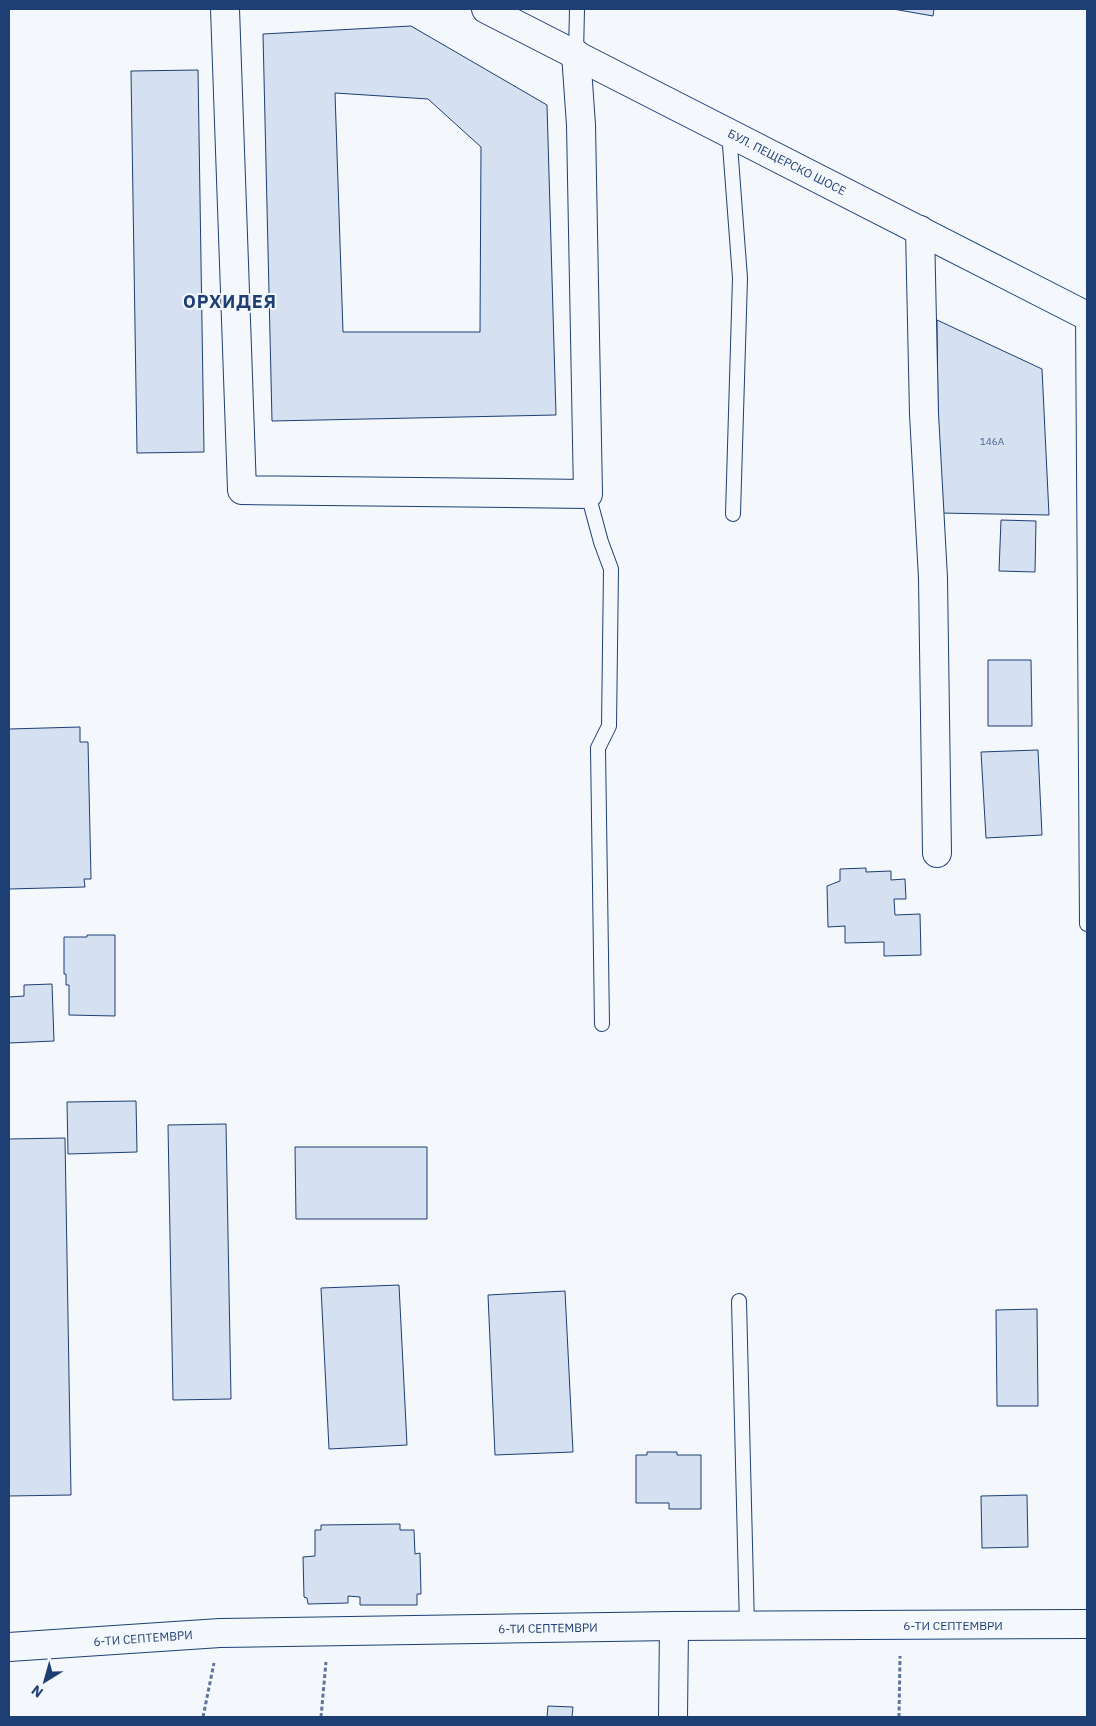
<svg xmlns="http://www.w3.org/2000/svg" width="1096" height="1726" viewBox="0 0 1096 1726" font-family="'IBM Plex Sans',sans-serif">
<rect width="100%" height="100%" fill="#f4f7fb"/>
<!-- building -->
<g fill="#d5e0f0" stroke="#1d3f73" fill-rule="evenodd">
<path d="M893,9H934L933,16Z"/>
<path d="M411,26L547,105L556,415L272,421L263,34ZM335,93L428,99L481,147L480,332H343Z"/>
<path d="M198,70L204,452L137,453L131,71Z"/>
<path d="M937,320L1042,369L1049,515L939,513Z"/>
<path d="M1001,520L1036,521L1035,572L999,571Z"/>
<path d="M988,660H1031L1032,726H988Z"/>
<path d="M80,727V742H88L91,879H84L85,887L9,889V729Z"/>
<path d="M1038,750L1042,835L986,838L981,752Z"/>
<path d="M866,868V872L891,871V880L905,879L906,899H894L895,915L920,914L921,955L884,956V942L845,943V926L828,927L827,886L840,881V869Z"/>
<path d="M87,935H115V1016L69,1015V985H66V974H64V937H87Z"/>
<path d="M52,984L54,1041L9,1043V997L24,996V985Z"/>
<path d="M136,1101L137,1152L68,1154L67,1102Z"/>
<path d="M226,1124L231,1399L173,1400L168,1125Z"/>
<path d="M65,1138L71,1495L9,1496V1139Z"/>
<path d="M295,1147H427V1219H296Z"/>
<path d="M399,1285L407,1445L329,1449L321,1288Z"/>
<path d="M565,1291L573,1452L495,1455L488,1295Z"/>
<path d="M1037,1309L1038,1406H997L996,1310Z"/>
<path d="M647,1452H677V1455H701V1509H669V1503H636V1455H647Z"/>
<path d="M1027,1495L1028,1547L982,1548L981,1496Z"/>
<path d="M400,1524V1530H414L415,1554L420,1553L421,1594H417V1605H360V1597L348,1596V1603L308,1604L307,1598L304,1597L303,1557L315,1556V1530H321V1525Z"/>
<path d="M548,1706L573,1707L572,1717H547Z"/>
</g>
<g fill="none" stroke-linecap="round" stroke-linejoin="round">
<!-- lane casing -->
<g stroke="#1d3f73" stroke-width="16">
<g id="lane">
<path d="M576,54L577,9"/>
<path d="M729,132L740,278L733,514"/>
<path d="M1083,314L1087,924"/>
<path d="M588,494L601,542L611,569L609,726L598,748L602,1024"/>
<path d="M739,1301L747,1626"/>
</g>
</g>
<!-- street casing -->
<g stroke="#1d3f73" stroke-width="30">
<g id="street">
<path d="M225,9L242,490L588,494L581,125L576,54"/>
<path d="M920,230L924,414L933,578L937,853"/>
<path d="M673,1717L674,1626"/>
</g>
</g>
<!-- secondary casing -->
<g stroke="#1d3f73" stroke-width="30">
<g id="secondary">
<path d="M486,9L1087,316"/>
<path d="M9,1647L220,1633L674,1626L1087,1624"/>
</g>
</g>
<!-- path -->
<g stroke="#5e769c" stroke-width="3" stroke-dasharray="4 2.5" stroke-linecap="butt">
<path d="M203,1717L214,1663"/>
<path d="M321,1717L326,1662"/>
<path d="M899,1717L900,1656"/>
</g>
<!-- lane -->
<use href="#lane" stroke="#f4f7fb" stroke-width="14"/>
<!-- street -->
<use href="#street" stroke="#f4f7fb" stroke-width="28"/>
<!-- secondary -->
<use href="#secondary" stroke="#f4f7fb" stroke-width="28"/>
</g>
<g text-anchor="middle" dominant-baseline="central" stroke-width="4" stroke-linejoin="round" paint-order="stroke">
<!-- number labels -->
<g font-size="10" fill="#4b6792">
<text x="992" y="441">146A</text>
</g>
<!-- street labels -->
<g font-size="12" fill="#1d3f73" stroke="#f4f7fb">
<text transform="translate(787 162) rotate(27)">БУЛ. ПЕЩЕРСКО ШОСЕ</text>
<text x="953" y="1625">6-ТИ СЕПТЕМВРИ</text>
<text transform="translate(548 1628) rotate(-1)">6-ТИ СЕПТЕМВРИ</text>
<text transform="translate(143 1638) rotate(-4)">6-ТИ СЕПТЕМВРИ</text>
</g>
<!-- district labels -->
<g font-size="18" font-weight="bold" letter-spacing="1" fill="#1d3f73" stroke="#f4f7fb">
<text x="230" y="301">ОРХИДЕЯ</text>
</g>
</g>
<!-- border -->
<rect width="1096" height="1726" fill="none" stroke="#1d3f73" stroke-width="20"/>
<!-- north arrow -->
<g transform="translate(45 1681) rotate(217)" stroke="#f4f7fb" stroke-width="4" paint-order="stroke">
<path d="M0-4L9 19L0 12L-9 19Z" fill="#1d3f73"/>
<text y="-8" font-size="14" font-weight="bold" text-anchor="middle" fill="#1d3f73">N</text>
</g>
</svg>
